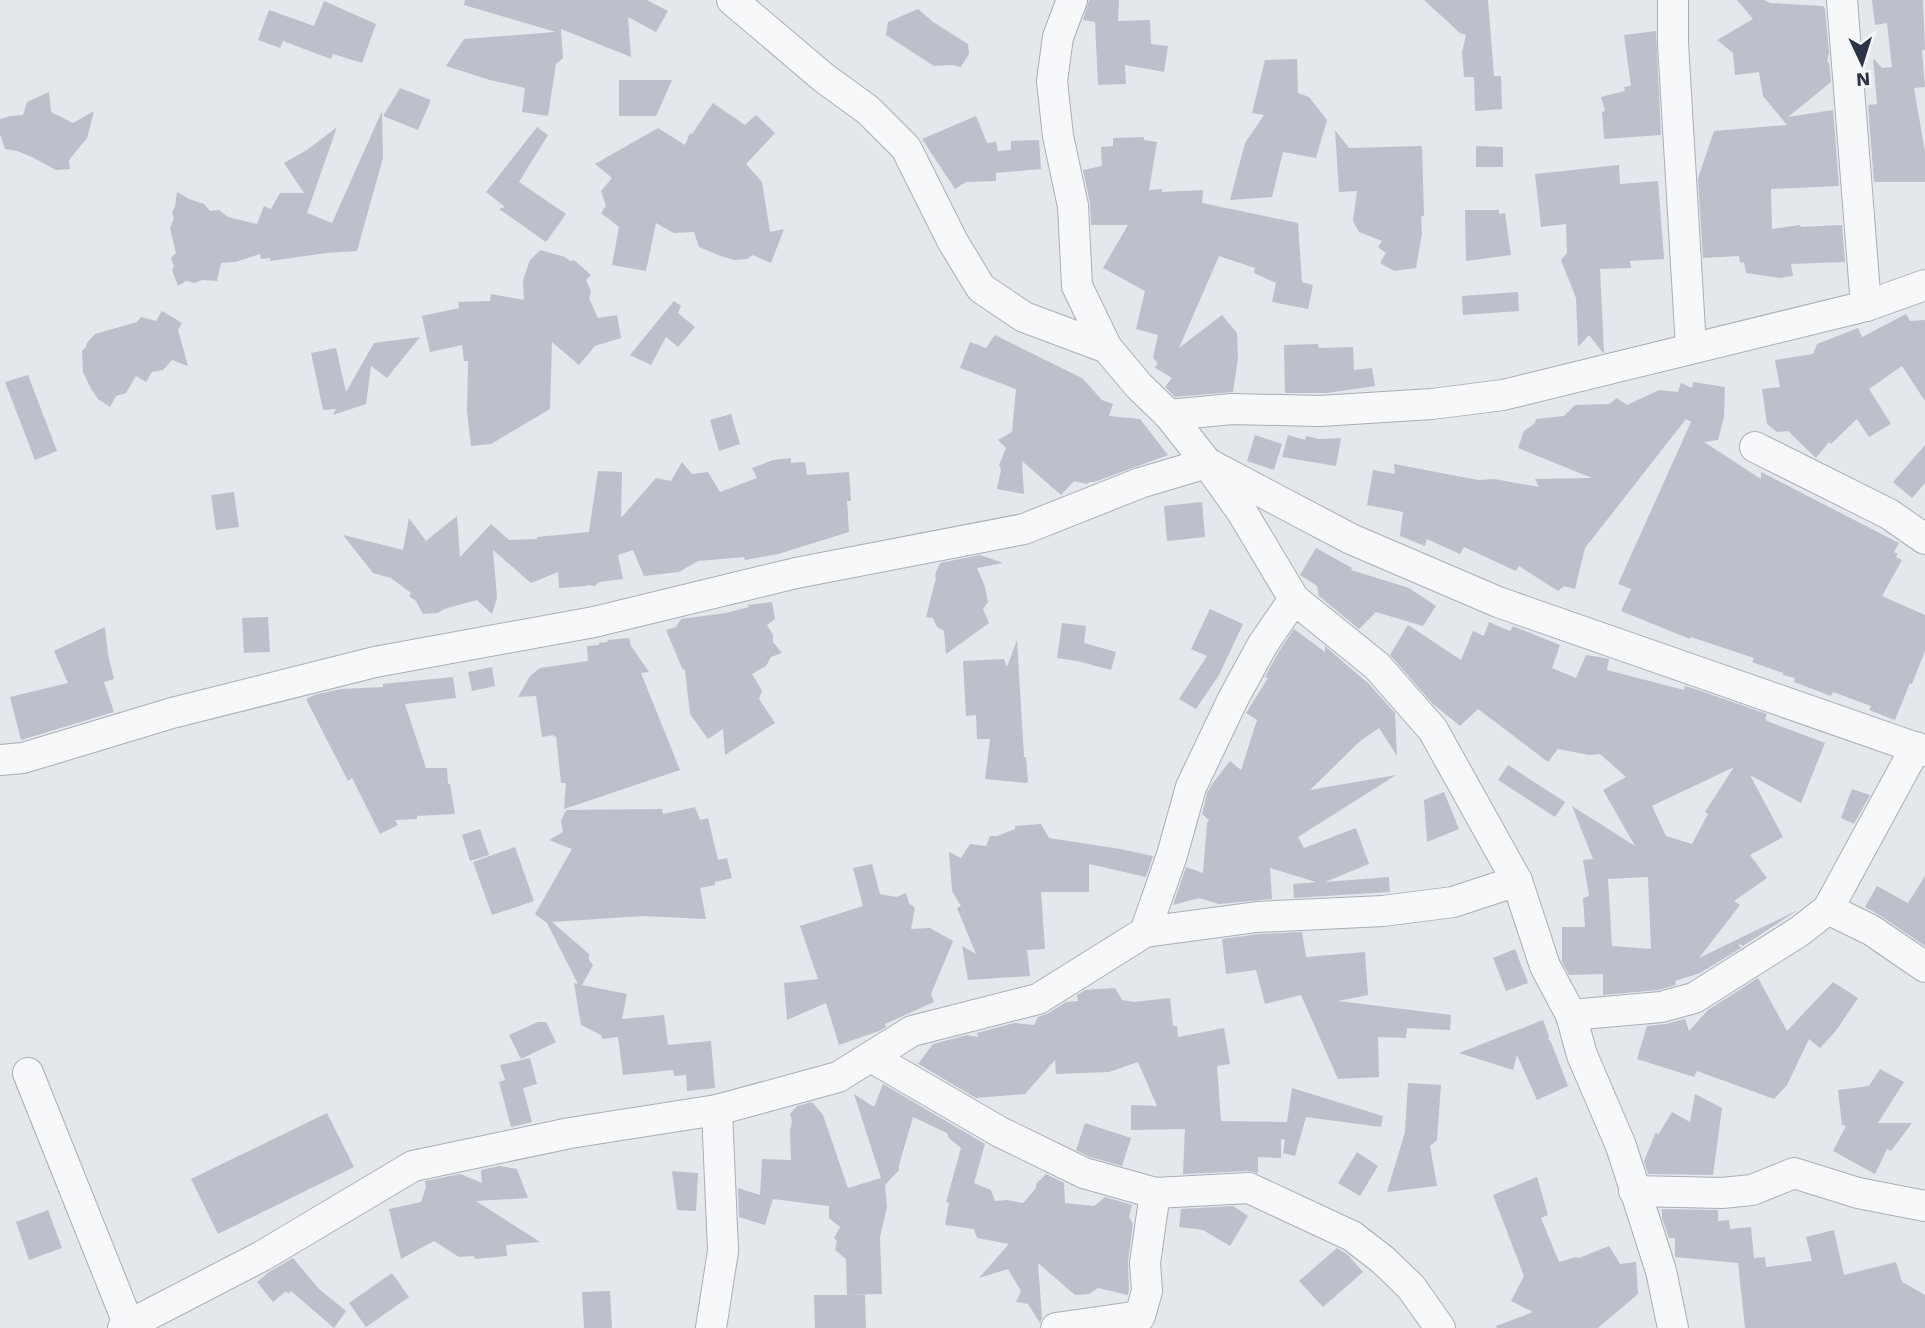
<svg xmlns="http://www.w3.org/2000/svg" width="1925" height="1328" viewBox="0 0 1925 1328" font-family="'Work Sans',sans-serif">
<rect width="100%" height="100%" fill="#e4e7ec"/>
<!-- building -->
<g fill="#bbc0ca" fill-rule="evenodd">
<path d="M465,0H647L668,11L656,32L628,17L631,57L561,29L563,58L556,64L548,116L522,112L525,88L490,80L446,66L464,39L556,32L464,5Z"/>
<path d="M1089,0H1119L1118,21L1150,20L1151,44L1168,46L1164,72L1125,65L1126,84L1098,85L1095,22L1083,20Z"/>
<path d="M1424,0H1488L1494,76H1501L1502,109L1475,111L1474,77H1464L1462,52L1466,35L1460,33Z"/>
<path d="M1737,0H1764L1770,3L1823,6L1825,9L1829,53L1827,61L1829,63L1831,82L1788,117L1833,110L1839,186L1771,189L1772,229L1800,225L1801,227L1842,225L1845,262L1791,264L1793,276L1780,278L1746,273L1744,262L1740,263L1739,256L1703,258L1698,178L1714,131L1787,125L1763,96L1759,72L1735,75L1733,53L1717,40L1753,19Z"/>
<path d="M1872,0H1923L1925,50H1922L1925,87L1914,88L1925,152V182H1874L1868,105L1877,104L1873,58L1882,68L1892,67L1887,23L1875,25Z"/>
<path d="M324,1L376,24L362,63L333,54L331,59L283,41L280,48L258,40L269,10L314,26Z"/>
<path d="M918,9L933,22L968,44L969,54L961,67L952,65L934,66L886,35L888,22Z"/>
<path d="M1656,31L1661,135L1604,139L1602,112L1605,111L1601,97L1625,91L1624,87L1631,86L1624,35Z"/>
<path d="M1297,59L1298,93L1309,97L1327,120L1316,158L1283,152L1272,197L1230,200L1245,143L1264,115L1252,113L1265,60Z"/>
<path d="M619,80H672L656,116H619Z"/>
<path d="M400,88L431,100L418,130L383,116Z"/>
<path d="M49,92L51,112L73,123L94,111L87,138L69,160L70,169L56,170L32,157L17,151L5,149L0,134V119L10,116L23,115L27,102Z"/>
<path d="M713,103L745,125L756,115L775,133L746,164L762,182L770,232L784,229L771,263L753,255L747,259L734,260L721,256L699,247L694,232L674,233L656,223L646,271L612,265L619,227L601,213L606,206L601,191L612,178L595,164L658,128L685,145L690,133L692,134Z"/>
<path d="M382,111L383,158L357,251L326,253L270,261V258L261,259L260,254L235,262L221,263L217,281L202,280L195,283L186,281L178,286L172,270L174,266L171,258L176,253L170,228L174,218L172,212L175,207L177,192L189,199L204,204L210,211L219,210L228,217L257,224L264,206L271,209L280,193H304L284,163L307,150L337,127L307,213L332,223Z"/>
<path d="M976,116L987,143L996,142L998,151L1011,150V141L1039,140L1041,169L996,173V181L966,182L955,189L922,139Z"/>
<path d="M537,127L548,135L519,182L566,214L546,242L499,209L505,207L486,192Z"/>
<path d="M1335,130L1349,148L1422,146L1424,216H1421L1422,234L1416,268L1394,271L1380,263L1386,253L1378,247L1382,241L1359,232L1353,221L1357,191L1339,192Z"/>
<path d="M1144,137V140L1157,142L1149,190L1162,189V192L1203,190L1202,203L1298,223L1302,282L1313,285L1308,309L1272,302L1276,283L1254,273L1255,268L1219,256L1179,348L1222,315L1237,333L1238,358L1233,392L1175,397L1165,387L1172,378L1154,367L1158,364L1153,357L1158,335L1136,329L1145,291L1103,268L1128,225H1091L1090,203L1083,170L1102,166L1101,147L1113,146V138Z"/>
<path d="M1476,146L1503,147V167H1476Z"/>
<path d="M1619,165L1620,184L1658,181L1664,259L1630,261L1631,268L1600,269L1604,352L1603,353L1589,335L1578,347L1576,298L1561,260L1567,253L1566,224L1541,227L1535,174Z"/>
<path d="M1465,210H1499V214L1505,213L1511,255L1466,261Z"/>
<path d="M540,250L565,257L570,261L574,260L591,275L586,280L591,291L589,298L598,318L617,315L621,338L595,346L579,365L552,342L550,409L491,444L471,446L467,411L468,361H464L462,345L430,352L422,316L459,308L458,302L490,301L491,294L524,300L523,280L530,260Z"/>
<path d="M1518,292L1519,311L1463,315L1462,296Z"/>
<path d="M674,301L681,306L678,313L695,327L678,347L666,337L651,365L630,355Z"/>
<path d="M162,311L182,323L178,330L188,366L172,360L163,370L152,372L146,382L136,376L126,393L116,396L110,407L98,399L91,389L83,372L82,351L86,347L87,343L95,334L137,322L141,317L156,321Z"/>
<path d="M1906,314L1910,321L1925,320V401L1902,366L1869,389L1891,424L1869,437L1857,419L1831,444L1829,442L1816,458L1788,431L1777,432L1767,424L1762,389L1780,387L1775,360L1813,354L1817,344L1858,328L1862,337Z"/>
<path d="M995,335L1082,378L1102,400L1113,404L1109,416L1140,419L1168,455L1094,482H1090L1087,484L1074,481L1061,495L1022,461L1024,494L997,489L1001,470L999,465L1006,448L998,440L1012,432L1016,389L960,368L970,342L986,348Z"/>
<path d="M420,337L387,378L371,366L366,404L333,415L336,409L323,410L311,353L336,348L346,392L374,343Z"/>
<path d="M1318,344L1319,348L1353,347L1354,370L1372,368L1375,386L1327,393H1285L1284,345Z"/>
<path d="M28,375L57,451L35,460L5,382Z"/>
<path d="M1693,382L1725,387L1724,417L1718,440L1704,442L1761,479V472L1899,543L1894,552L1898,554L1896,557L1902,560L1882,596L1925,615V651L1912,684L1910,683L1895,720L1869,710L1871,706L1833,692L1831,696L1794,682L1795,678L1783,675V673L1752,662L1754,658L1691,637L1690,639L1621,611L1631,589L1618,584L1691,422L1686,419L1585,548L1575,589L1564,586L1558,591L1519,566L1516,571L1464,547L1460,554L1427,539L1425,546L1400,536L1403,512L1367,505L1373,470L1395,474L1394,464L1478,480L1494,479L1539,487L1535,479L1592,478L1518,448L1524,431L1535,423L1536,419L1564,416L1575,405L1609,404L1617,398L1627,405L1659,390L1678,392L1681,383L1692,388Z"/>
<path d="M731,414L740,444L719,451L710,420Z"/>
<path d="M1255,435L1282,444L1274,470L1247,461Z"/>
<path d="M1288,435L1305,440L1306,436L1319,439L1341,438L1336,466L1282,457Z"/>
<path d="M1925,445V483L1912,498L1893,482Z"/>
<path d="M791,458V463L805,462L807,475L849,472L851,501H847L849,532L778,554L745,560L744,557L698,561L679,572L644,576L633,550L618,555L623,579L599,582L595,586L588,585L586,586L559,588L558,572L531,583L493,550L497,598L492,614L477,600L444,609L438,613L423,614L416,601L409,596L411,593L391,578L373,573L343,535L403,550L409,518L426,541L457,516L460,557L491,524L509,540L537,539V537L589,532L598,471L622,472L621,518L656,478L671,481L682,462L692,474L708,472L720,492L757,478L752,468L773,460Z"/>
<path d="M234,492L239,527L216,530L211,495Z"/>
<path d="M1202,502L1205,537L1167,541L1164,506Z"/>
<path d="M1316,548L1352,568L1351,570L1409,588L1436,606L1423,626L1376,612L1359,629L1319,596L1317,586L1300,575Z"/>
<path d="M980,555L1003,563L977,568L985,587L988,602L983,609L989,623L946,654L944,631L937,627L933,618L926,617L936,578L935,576L936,572L940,563Z"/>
<path d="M772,602L775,619L767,625L773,635V642L782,653L771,657L766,666L752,674L762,691L759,699L775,723L725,755L723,729L708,739L690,714L685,671L682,668L666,630L676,627L681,619L726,613L749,607L748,605Z"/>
<path d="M1210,609L1243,624L1219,675L1196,709L1179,699L1207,656L1191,649Z"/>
<path d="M268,617L270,652L244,653L242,618Z"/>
<path d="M1489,622L1510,631L1513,626L1560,645L1552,668L1576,678L1586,655L1605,658L1609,659L1607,670L1684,690L1685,686L1698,690L1767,714L1765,718L1767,721L1825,743L1801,803L1750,775L1783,837L1750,855L1767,878L1734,901L1740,905L1699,958L1798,910L1743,946L1738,943L1741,948L1700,973L1675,981L1676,985L1658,990L1603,995V974L1569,975L1562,962V927H1585L1583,898L1589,896L1583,860L1593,859L1572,806L1635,846L1603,790L1626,777L1600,754L1589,755L1558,749L1548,762L1478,709L1460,726L1433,704L1390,655L1408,625L1461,660L1473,631L1484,636ZM1734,767L1705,812L1708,814L1692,844L1666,836L1652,806ZM1648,877L1651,949L1612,946L1608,879Z"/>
<path d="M1062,623L1086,626L1084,643L1116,652L1111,670L1077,661L1057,658Z"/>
<path d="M105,627L108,655L114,679L104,682L114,712L21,740L10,697L68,683L54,651Z"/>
<path d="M1294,629L1325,652V646L1334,654L1368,683L1395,713L1397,756L1379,728L1359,742L1310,790L1396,775L1298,837L1304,848L1356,828L1369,864L1325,882L1389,877L1390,892L1294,898L1293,884L1316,882L1270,868L1272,899L1219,904L1199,898L1173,905L1186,867L1203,873L1207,823L1209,820L1202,814L1207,793L1212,784L1230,761L1241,770L1257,720L1246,713L1268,678L1265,677L1278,653Z"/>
<path d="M629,638L631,646L649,672L641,673L680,770L564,809L566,783H561L556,736L554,737L553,735L542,737L536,696L518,697L530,676L540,668L588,661L587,646L599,645V643L608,642L607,640Z"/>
<path d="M1017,640L1024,757H1026L1028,782L1025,783L985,779L990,739H977L976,715L966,716L963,661L1004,659L1007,667Z"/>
<path d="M492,667L495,686L472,691L468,672Z"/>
<path d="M453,677L456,698L405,704L426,768H447L448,784H450L455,814L417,816V819L395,820L398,825L380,834L352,778L348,781L306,699L314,695L341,689L383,687V684Z"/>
<path d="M1508,765L1565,802L1555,817L1498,780Z"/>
<path d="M1852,789L1870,795L1854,824L1841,818Z"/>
<path d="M1444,792L1459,829L1427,842L1424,800Z"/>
<path d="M695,807L700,820L708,818L718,860L727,858L732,878L715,882V885L700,888L706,919L643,916L552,922L589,954V960L593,965L582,985L627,994L622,1019L664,1015L668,1045L711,1041L715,1088L687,1091L686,1075L674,1076L673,1070L623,1075L618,1037L602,1039L601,1035L581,1025L574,983L578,984L547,923L535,914L572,849L549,840L563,832L561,821L566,810L662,809L663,814Z"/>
<path d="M1041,824L1049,838L1120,849L1153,856L1146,877L1089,864V892H1041L1045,949L1027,950L1030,976L968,980L962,946L976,954L957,908L961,906L952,891L949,852L961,858L970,844L986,846L990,836H997L1015,829V826Z"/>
<path d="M480,829L489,855L470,861L462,835Z"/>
<path d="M515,847L534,901L492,915L473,862Z"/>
<path d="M872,864L880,894L896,897L906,893L909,903L915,908L911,929L930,928L953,941L931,994L934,1002L885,1024L886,1027L879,1031L839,1045L826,1003L787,1020L784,983L818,979L800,926L863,906L853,868Z"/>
<path d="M1925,876V946L1881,916L1865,907L1877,886L1908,903Z"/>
<path d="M1302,932L1306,957L1365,952L1368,995L1338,1001L1451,1015L1450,1030L1407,1028L1406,1038L1378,1037L1379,1077L1338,1079L1301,995L1265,1004L1256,970L1226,974L1222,939L1259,934Z"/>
<path d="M1515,949L1528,983L1506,991L1493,958Z"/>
<path d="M1758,978L1787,1031L1833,982L1858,998L1835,1032L1820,1048L1809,1039L1787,1085L1774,1099L1697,1071L1694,1077L1637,1059L1647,1026L1665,1024L1685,1019L1689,1031L1708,1010Z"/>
<path d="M1115,988L1122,1000L1134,1002L1170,998L1173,1026H1177L1178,1037L1224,1028L1230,1064L1217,1066L1221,1121L1287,1122L1292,1088L1383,1116L1381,1127L1306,1117L1295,1156L1283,1153L1285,1140L1281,1139V1158L1258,1157V1173L1248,1171L1183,1174L1185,1129L1131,1130V1105L1157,1106L1138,1062L1109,1072L1056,1074L1055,1060L1025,1094L976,1098L910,1059L918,1064L933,1044L967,1035L978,1037L977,1033L1014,1023L1034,1025L1038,1017L1047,1014L1066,1002L1078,1001L1077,995L1085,990Z"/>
<path d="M1543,1020L1549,1036L1548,1039L1551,1042L1568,1086L1537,1100L1517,1055L1513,1070L1459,1053Z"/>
<path d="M538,1022H546L556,1042L521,1059L509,1035Z"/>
<path d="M530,1058L537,1084L523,1088L532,1122L511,1127L499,1082L505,1080L500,1065Z"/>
<path d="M1880,1069L1904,1082L1878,1123H1912L1891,1151L1887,1149L1875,1174L1833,1151L1846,1126L1842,1125L1838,1090L1869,1086Z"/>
<path d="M1408,1083L1441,1085L1437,1140L1430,1146L1437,1186L1387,1192L1405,1132Z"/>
<path d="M883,1084L985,1144L974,1183L991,1190L995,1201L1007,1200L1023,1203L1036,1188V1184L1046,1174L1064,1183L1065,1203L1094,1206L1105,1197L1132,1205L1129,1217L1133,1224L1128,1261L1129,1289L1128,1295L1098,1288L1089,1294L1075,1295L1038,1263L1042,1318L1040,1323L1028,1304L1016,1302L1021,1291L1008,1269L979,1278L1009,1244L977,1238L974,1229L945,1225L949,1203L946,1202L961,1148L949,1138L947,1133L913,1117L899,1165V1170L885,1185L887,1207L880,1237L882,1294L847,1295L846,1259L835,1250L837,1241L834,1238L840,1227L829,1218V1206L773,1199L765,1225L739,1217L738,1188L760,1195L762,1159L791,1160L790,1131L792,1121L790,1114L797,1106L812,1102L823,1115L848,1188L881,1178L854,1094L874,1107Z"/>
<path d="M1695,1094L1722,1108L1713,1175L1648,1174L1644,1161L1656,1132L1658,1135L1672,1112L1690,1122Z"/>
<path d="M327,1113L354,1167L218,1234L191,1179Z"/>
<path d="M1085,1123L1131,1138L1122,1166L1090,1157L1076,1150Z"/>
<path d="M1357,1152L1378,1166L1360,1196L1338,1183Z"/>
<path d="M499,1166L517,1169L528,1198L476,1201L540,1242L506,1245L507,1256L475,1259L474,1256L459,1257L434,1241L401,1259L389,1209L421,1202L426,1187L425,1181L460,1174L482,1183L481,1170Z"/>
<path d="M672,1171L698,1173L696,1211L677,1210Z"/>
<path d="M1537,1177L1548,1215L1541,1218L1559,1262L1576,1257L1579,1258L1609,1246L1620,1264L1636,1262L1638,1294L1598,1328H1497L1496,1326L1533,1312L1511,1301L1524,1276L1493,1195Z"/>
<path d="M1233,1206L1248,1216L1230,1246L1203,1230L1179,1227L1181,1209Z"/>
<path d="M1662,1209L1718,1210V1221L1729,1220L1730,1229L1751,1227L1754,1258L1765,1257L1766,1267L1812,1261L1806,1237L1834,1230L1844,1275L1896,1262L1902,1282L1925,1295V1328H1745L1738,1263L1675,1257V1238H1669L1662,1218Z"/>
<path d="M48,1210L62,1248L29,1260L16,1222Z"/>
<path d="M1337,1248L1348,1255L1363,1272L1323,1307L1299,1281Z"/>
<path d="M293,1258L319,1289L346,1311L334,1328L291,1291L289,1294L286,1291L273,1302L257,1282L269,1272Z"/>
<path d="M392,1273L409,1297L366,1327L349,1303Z"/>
<path d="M610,1291L612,1328H584L582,1292Z"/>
<path d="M814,1295H865L866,1328H815Z"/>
</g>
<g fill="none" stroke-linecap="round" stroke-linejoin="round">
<!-- minor casing -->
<g stroke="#a9aeb7" stroke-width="32">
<g id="minor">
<path d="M732,0L824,78L868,110L906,148L953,242L981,288L1024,317L1107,348L1139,386L1169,415L1207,463L1242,512L1294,599L1377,666L1433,730L1517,881L1545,966L1571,1015L1582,1055L1621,1146L1661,1271L1673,1328"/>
<path d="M1072,0L1058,37L1052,81L1058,136L1073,206L1077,286L1107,348"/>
<path d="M1673,0V43L1691,348"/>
<path d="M1842,0L1866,306"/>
<path d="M1169,415L1232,409L1320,411L1432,404L1503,395L1866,306L1925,285"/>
<path d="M1755,447L1889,514L1925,539"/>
<path d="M0,760L23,758L172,713L375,662L594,622L796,573L1024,529L1140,483L1207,463L1351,539L1498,602L1925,751"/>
<path d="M1828,909L1871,930L1925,967"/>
<path d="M1145,932L1172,855L1191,787L1233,699L1263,644L1294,599"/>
<path d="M1571,1015L1661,1007L1694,998L1800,931L1828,909L1916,747"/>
<path d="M871,1057L1000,1132L1084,1173L1155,1193L1249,1188L1352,1236L1383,1260L1411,1287L1440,1328"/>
<path d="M28,1073L130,1328"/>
<path d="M1634,1191L1722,1193L1752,1190L1794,1173L1858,1193L1925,1206"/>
<path d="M123,1328L262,1256L413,1166L570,1133L717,1110L838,1077L912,1031L1038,999L1145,932L1257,917L1383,911L1453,902L1517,881"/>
<path d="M711,1328L723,1251L717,1110"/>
<path d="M1056,1328L1140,1316L1147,1291L1145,1263L1155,1193"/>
</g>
</g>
<!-- minor -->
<use href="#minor" stroke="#f7f8fa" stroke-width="30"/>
</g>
<!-- north arrow -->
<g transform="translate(1862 63) rotate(176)" stroke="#f4f6f9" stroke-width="5" paint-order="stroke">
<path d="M0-5L12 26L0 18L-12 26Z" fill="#2b3445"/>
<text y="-10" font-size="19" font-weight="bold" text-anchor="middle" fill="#2b3445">N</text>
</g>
</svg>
